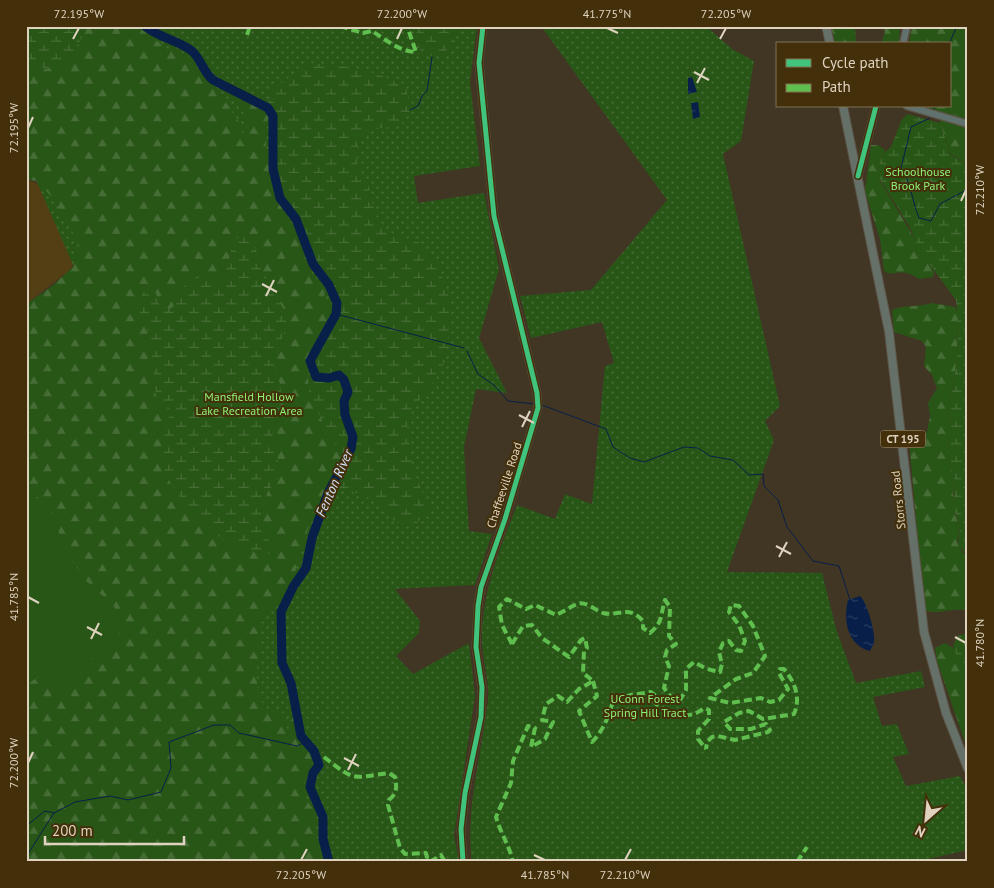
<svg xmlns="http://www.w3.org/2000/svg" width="994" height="888" viewBox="0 0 994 888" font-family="'PT Sans',sans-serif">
<defs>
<pattern id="green-dots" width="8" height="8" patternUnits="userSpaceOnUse" patternTransform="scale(1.25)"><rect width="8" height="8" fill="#285617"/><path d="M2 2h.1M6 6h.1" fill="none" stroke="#476d37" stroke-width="1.8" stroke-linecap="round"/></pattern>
<pattern id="forest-firs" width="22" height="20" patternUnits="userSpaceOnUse" patternTransform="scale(1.25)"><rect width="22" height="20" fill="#285617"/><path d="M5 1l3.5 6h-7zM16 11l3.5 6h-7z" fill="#476d37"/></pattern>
<pattern id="wetland-marsh" width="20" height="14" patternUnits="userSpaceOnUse" patternTransform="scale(1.25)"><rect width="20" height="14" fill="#285617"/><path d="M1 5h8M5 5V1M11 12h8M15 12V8" fill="none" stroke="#476d37"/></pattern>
<pattern id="water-ripples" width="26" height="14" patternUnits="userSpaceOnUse" patternTransform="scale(1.25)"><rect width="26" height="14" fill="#071f49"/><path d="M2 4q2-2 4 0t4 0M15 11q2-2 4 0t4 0" fill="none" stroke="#2b3f61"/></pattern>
</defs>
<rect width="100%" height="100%" fill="#413624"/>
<!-- built -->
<path fill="#543f15" d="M26,179L40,185L76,260L70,270L26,304Z"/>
<!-- green -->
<g fill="url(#green-dots)">
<path d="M26,26H477L470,82L480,166L414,176L418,203L484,193L499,269L479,338L507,393L476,389L464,447L469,531L492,534L475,585L395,589L420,621L419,633L396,656L413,674L469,643L475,696L454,835L459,862H26V320L74,267L26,157Z"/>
<path d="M541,26H706L732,49L754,61L741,141L723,154L780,406L765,421L774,440L727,572L822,573L837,632L856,683L921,671L925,687L873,697L882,726L897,724L909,754L893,757L906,786L960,776L968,791V850L915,862H472C465,808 482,753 488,700C490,685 482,657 482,640C482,591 500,549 517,505L555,519L565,494L592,504L605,366L614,363L602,322L531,338L520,296L591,290L667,200Z"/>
</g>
<!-- forest -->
<g fill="url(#forest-firs)" fill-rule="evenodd">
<path d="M86,26H137L169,50H179L194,62L204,79L216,87L240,124L242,133L248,132L242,107L223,91L225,89L268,114L266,147L275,196L300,237L315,281L325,286L324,299L332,304L333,308L313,347L308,373L346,455L326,484L323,496L313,513L295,572L281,602L266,614L260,625L258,645L261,657L256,670L259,698L269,711L282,712L289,734L291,733L289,721L294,717L298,743L307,749L313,762L305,782L306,800L314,810L320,862H26V685L36,677L58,685L72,681L89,661L119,634L122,622L113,605L84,579L57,532L53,514L42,499L26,493V304L51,287L74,266L78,242L53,198L36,181L26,179V59C32,61 38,66 44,67C62,71 83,41 86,26ZM238,236L255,243L260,267L286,314L287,326L276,352V370L281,388L280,413L273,427L272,443L278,458L274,487L268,490C263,507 257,535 274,547L230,544L220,536L178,493L165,469L161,456L170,409L156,396L150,339L144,320L136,305L157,302L161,306L170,309L175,306L194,278C205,275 213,285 223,281L234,241Z"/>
<path d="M831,26H855L856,44H835Z"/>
<path d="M883,26H900L899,44H881L885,32Z"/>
<path d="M912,26H968V165L951,154L940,123V112L919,106H950V44H909Z"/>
<path d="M871,145H878L885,150L880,161L879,179L928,261L934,272L933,277L919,279C900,266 895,278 884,271L880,239L865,191Z"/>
<path d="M932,303L955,307L958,313L957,358L950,406L948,457L955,482L953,494L955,515L960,527L957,542L963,553L968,556V611C955,606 931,617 924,609L909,441C914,433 922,439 927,432L930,416L928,403L937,388L932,375L924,366L926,347L922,341L894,332L892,311C896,305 922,307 932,303Z"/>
<path d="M945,643L955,649L962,672L968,679V751L937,661L935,648Z"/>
</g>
<!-- wetland -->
<g fill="url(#wetland-marsh)">
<path d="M26,26H86C83,43 64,66 46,69L26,59Z"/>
<path d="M419,26H455V43L441,55L423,56C419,47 413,35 419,26Z"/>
<path d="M307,63C344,65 374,69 406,87L410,110L400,126L372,129L358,143L357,164L368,184L373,205L384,230L420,243L437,264L451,302L446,359L435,380L411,411L407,423L412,468L429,507L417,523C388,525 395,519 378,504C367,495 350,490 337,490L328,502V493L348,457L338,448L328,433L309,393L308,377L310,361L336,314L337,303L329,285L313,264L296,219L280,198L273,169V117L268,108L270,92Z"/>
<path d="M907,114L940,123L951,155L968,165V556L958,545L960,527L953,506L955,482L948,457L950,406L957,358L958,321L956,300L922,254L909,226L878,176L880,161L884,153L891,147L901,121Z"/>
<path d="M241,235H247L254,240L260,267L286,314L287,326L276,352V370L281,388L282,407L273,427L272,443L278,458L279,473L275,484L268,490C262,511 259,533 275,549L271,554C258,552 245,550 233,545C207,534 165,487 161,458C159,443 171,426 170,409L156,396L150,339L144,320L136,305L144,292L149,288L155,290L159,304L170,309C182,302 180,281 197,277C206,274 213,285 223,281L234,241Z"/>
<path d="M968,633V679L963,675L953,645L958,636Z"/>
</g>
<!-- pitch -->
<path fill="#285617" d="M26,493L46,503L70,558L86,582L113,605L122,622L121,631C111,642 98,650 89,661C69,685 69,691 38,677L26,685Z"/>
<!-- water -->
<g fill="url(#water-ripples)">
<path d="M692,77L697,92L688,94V78Z"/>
<path d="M698,102L700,117L693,119L691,103Z"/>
<path d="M860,596C867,602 876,634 874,643C874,644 870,650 870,651C847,645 843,620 848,600Z"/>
</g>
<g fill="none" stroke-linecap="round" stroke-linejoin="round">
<!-- stream -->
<g stroke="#071f49" stroke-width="1">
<path d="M949,44L957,26"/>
<path d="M934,109L935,106"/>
<path d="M410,110L418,106L422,96L427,91L432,57"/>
<path d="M930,118L911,127L901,168C911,182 912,201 919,218L931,221L940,204L968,189"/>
<path d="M336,314L464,348"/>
<path d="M467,351L478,374L494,385L508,401L534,404"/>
<path d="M542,405L606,429L613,447L630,458L644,462L684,447L698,448L710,456L733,460L749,475L763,474L764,486L778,500L787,527L813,561L839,566L850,600"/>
<path d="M26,826L45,811L54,813"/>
<path d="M26,857L54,813L75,802L110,796L128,800L161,792L171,768L169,742L214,725H230L239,733L297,746L305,742"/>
</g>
<!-- river -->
<path stroke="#071f49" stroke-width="9" d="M145,26C159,38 178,40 192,51C201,59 203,72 213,80L268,108L273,116V169L280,198L296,219L313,264L329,285L337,303L336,314L310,361L316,377L329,378L339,375L344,380L348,392L344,401L345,415L353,437L351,449L328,493L312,538L306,568L293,587L281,612L282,663L291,683L301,736L314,751L319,765L313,773L310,787L323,817V839L329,862"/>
<!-- minor casing -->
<g stroke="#5b5143" stroke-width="9">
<g id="minor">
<path d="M903,44L907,26"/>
<path d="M907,106L968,124"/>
<path d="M858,176L876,106"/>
<path d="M463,862L461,829L465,793L481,717L482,687L476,647L478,606L481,587L505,519L538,408L537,393L494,216L479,63L483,26"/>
</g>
</g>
<!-- major casing -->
<g stroke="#5b5143" stroke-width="10">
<g id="major">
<path d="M826,26L830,44"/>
<path d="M843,106L889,332L924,632L946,713L968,769"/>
</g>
</g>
<!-- minor -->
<use href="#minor" stroke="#61716d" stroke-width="6"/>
<!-- major -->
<use href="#major" stroke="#657068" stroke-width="8"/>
<!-- quiet -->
<g stroke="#5fbe4e" stroke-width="4" stroke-dasharray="8 4" stroke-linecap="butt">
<path d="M340,26L363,33L372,31C385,39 400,52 416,52L407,26"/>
<path d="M247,35L250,26"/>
<path d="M512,644L502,625L499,607L507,599L526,609L535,605L556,615C563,612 570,607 577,604C585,600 596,611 603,613C619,617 628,604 643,621V628L650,633C664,621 660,615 665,600L670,607L669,636L676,644L667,650L665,657L669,666L664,688L671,697L680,700L686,690V669L694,662L707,669L720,672L722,664L719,652L723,643L729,641L736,650L741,651L745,641L739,625L729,612L731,605L739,606L753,626L765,656L753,673L736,679L710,698L730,703L761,698L770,702L779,700L788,689L779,673L780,669H784C795,682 801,698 794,714L763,719L749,711L739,713L724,722L730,729H751L766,724L770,730L768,732L735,740L718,736L712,737L707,742L706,749"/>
<path d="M512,644L523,626L532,625L542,638L569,657L581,640L585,638L587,648L584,651L583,673L593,681L579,689L567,702L558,696L546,704L542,720L553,722L545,739L531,747L535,728L528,726L513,761L511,783L496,817C501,834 509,845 513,862"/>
<path d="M593,681L597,696L579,711L592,742C603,731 609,716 613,701L631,695L651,692L657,697L656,704C671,715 688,721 704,708L709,710V719L698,731V739L706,749"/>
<path d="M324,757C356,782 351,778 389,773L395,777C397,788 397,793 389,800L388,805L400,848L405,854L426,853L427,857L424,862"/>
<path d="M430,862L441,855L445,862"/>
<path d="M797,862L807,847"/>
</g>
<!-- cycleway casing -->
<g stroke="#43300b" stroke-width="8">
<g id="cycleway">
<path d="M858,176L876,106"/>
<path d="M463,862L461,829L465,793L481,717L482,687L476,647L478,606L481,587L505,519L538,408L537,393L494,216L479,63L483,26"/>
</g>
</g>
<!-- cycleway -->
<use href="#cycleway" stroke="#40c37c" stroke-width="5"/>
</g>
<!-- ticks -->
<path fill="none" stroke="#dfd3c0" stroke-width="2" d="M607,28L618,33M73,39L79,28M397,39L402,28M720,39L726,28M694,72L709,80M697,83L705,68M28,128L33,117M961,201L966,190M262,284L277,292M266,296L274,280M519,415L534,423M522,427L530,411M776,546L791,554M779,557L787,542M28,597L39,603M87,627L102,635M955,637L966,643M91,639L99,623M344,758L359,766M28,763L33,752M348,770L356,754M534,855L545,860M301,860L307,849M625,860L631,849"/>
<g text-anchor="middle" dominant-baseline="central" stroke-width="4" stroke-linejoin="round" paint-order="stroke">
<!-- shield labels -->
<rect fill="#43300b" stroke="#b0a28a" stroke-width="1" x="880.5" y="430.5" width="45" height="17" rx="4"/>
<g font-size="11" font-weight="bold" fill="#dfd3c0">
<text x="903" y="439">CT 195</text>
</g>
<!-- park labels -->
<g font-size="12" fill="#8df375" stroke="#43300b">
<text x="918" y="171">Schoolhouse<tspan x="918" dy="14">Brook Park</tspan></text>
<text x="249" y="396">Mansfield Hollow<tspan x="249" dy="14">Lake Recreation Area</tspan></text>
<text x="645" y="698">UConn Forest<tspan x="645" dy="14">Spring Hill Tract</tspan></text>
</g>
<!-- street labels -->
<g font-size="12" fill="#dfd3c0" stroke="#43300b">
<text transform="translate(504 485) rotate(-72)">Chaffeeville Road</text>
<text transform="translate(898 500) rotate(-96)">Storrs Road</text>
</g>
<!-- water labels -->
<g font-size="14" font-style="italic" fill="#d2e2fa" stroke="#43300b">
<text transform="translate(334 483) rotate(-66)">Fenton River</text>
</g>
</g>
<!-- border -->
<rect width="994" height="888" fill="none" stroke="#43300b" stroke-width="55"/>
<!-- legend -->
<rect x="776" y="42" width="175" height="65" fill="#43300b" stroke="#817153"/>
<rect x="786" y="59" width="25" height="8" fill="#40c37c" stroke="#817153"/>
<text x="822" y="68" font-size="15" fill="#dfd3c0">Cycle path</text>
<rect x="786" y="84" width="25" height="8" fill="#5fbe4e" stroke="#817153"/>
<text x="822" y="92" font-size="15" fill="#dfd3c0">Path</text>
<!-- north arrow -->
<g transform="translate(926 820) rotate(207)" stroke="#43300b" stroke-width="4" paint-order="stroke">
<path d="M0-4L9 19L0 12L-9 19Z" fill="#dfd3c0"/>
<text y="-8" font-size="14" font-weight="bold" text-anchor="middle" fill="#dfd3c0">N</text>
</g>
<!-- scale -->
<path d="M45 836v8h139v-8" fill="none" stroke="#dfd3c0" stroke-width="2.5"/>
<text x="52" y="836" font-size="15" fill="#dfd3c0" stroke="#43300b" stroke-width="4" paint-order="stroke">200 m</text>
<rect x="28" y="28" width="938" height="832" fill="none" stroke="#dfd3c0" stroke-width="2"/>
<g font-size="12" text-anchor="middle" fill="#dfd3c0">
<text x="79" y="18">72.195°W</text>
<text x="402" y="18">72.200°W</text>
<text x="607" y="18">41.775°N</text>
<text x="726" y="18">72.205°W</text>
<text transform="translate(14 128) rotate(-90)" y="4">72.195°W</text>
<text transform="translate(980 190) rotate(-90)" y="4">72.210°W</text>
<text transform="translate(14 597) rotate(-90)" y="4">41.785°N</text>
<text transform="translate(980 643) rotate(-90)" y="4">41.780°N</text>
<text transform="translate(14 763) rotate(-90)" y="4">72.200°W</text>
<text x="301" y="879">72.205°W</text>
<text x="545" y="879">41.785°N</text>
<text x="625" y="879">72.210°W</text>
</g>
</svg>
